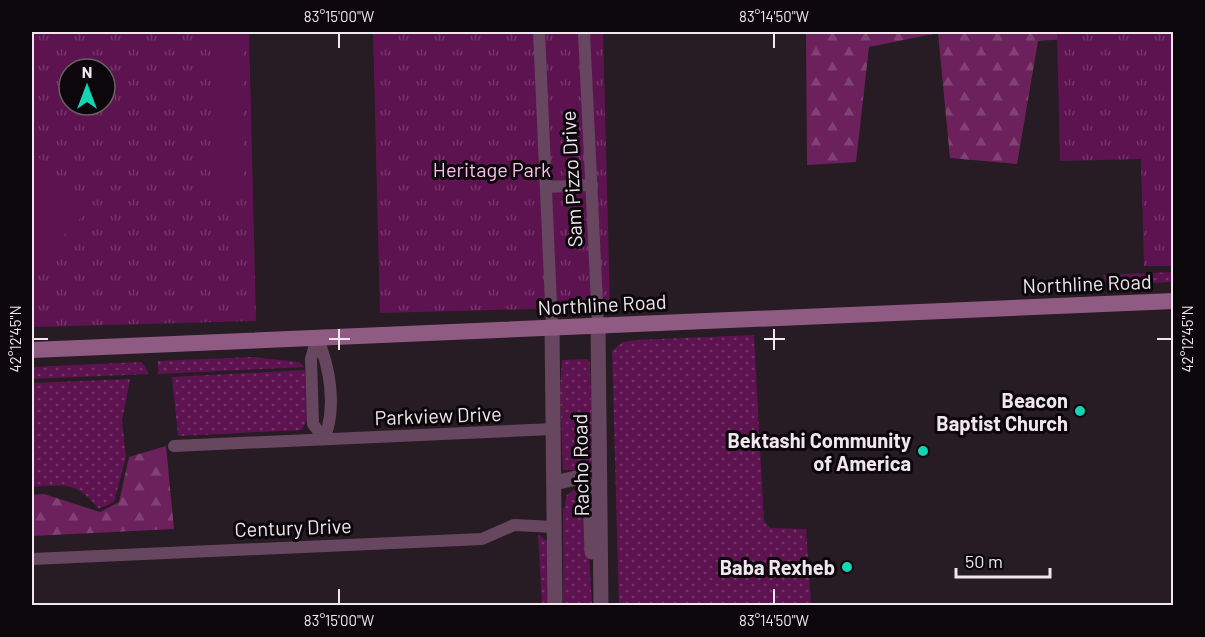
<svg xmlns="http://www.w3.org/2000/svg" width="1205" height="637" viewBox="0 0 1205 637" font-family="Barlow,sans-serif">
<defs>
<pattern id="grass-dots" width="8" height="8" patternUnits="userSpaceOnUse" patternTransform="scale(1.5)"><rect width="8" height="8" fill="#5e1351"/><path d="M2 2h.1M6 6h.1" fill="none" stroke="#75356a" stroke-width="1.8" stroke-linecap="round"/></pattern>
<pattern id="forest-firs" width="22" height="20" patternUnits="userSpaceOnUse" patternTransform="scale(1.5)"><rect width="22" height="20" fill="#6c215d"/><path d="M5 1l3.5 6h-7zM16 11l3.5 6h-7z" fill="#814175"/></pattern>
<pattern id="park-tufts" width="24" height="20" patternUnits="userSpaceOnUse" patternTransform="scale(1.5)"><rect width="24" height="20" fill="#5e1351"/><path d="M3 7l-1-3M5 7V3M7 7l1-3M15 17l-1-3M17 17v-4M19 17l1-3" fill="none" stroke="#75356a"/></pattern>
</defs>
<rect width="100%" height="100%" fill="#271b24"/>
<!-- grass -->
<g fill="url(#grass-dots)">
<path d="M1173,272V282L1107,285L1103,275Z"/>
<path d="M754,335L764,522L770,528L806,529L811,605H619L612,351L623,342L636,340Z"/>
<path d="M251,357L299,362L305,367L158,374V361Z"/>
<path d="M587,359L590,362L593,471L590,474L579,470H563L560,390L562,360Z"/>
<path d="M142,362L149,374L32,379V367Z"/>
<path d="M305,370L307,421L301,430L178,436L172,377Z"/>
<path d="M130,379L122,421L126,457L114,502L99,509C75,481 67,485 32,487V383Z"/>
<path d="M573,490L581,494L586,505L592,605H563V508L565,507L566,496Z"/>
<path d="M538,534L548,542L549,605H542Z"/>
</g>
<!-- forest -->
<g fill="url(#forest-firs)">
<path d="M806,32H1173L1144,156L1081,38L1038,41L1017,164L950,158L938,33L869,47L856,162L807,165Z"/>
<path d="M166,446L174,529L32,536V495L44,494L100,512L119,502L129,457Z"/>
</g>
<!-- park -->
<g fill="url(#park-tufts)" fill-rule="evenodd">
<path d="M32,32H249L256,321L32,327ZM69,69H105V105H69Z"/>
<path d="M373,32H603L610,307L380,313Z"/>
<path d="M1057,32H1173V266H1144L1141,159L1060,161Z"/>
</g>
<!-- garden -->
<g fill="#5e1351">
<path d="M211,32H242L243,197H212Z"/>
<path d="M32,151L90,208L42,258L32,248Z"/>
</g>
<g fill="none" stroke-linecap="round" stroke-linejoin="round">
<!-- minor -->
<g stroke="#67465f" stroke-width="12">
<path d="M539,32L552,326"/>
<path d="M584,32L598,325"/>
<path d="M546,187L592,185"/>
<path d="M317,337C330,367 337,408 324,439L313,424L311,359Z"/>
<path d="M174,446L554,429"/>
<path d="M32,559L482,539L514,525L554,527"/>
</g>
<!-- tertiary -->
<g stroke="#67465f" stroke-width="15">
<path d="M598,325L601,606"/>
<path d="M552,326L555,606"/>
<path d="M554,483L580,477L590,488L592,552"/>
</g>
<!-- secondary -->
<path stroke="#905b83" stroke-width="16" d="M32,350L1174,301"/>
</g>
<!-- ticks -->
<path fill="none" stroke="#efe7ed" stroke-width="2" d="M339,33V48M774,33V48M339,329V350M774,329V350M33,339H48M329,339H350M764,339H785M1157,339H1172M339,589V604M774,589V604"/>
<!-- markers -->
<g fill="#12d5b4" stroke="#0c070b" stroke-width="2">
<circle cx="1080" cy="411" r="6"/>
<circle cx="923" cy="451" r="6"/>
<circle cx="847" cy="567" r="6"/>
</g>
<g text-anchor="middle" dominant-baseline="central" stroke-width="6" stroke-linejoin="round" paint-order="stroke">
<!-- park labels -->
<g font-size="20" fill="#ffbeee" stroke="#0c070b">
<text x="492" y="169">Heritage Park</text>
</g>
<!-- street labels -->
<g font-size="20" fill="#efe7ed" stroke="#0c070b">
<text transform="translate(571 179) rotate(-93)">Sam Pizzo Drive</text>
<text transform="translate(1087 283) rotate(-2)">Northline Road</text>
<text transform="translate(602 304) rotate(-3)">Northline Road</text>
<text transform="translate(438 415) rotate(-2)">Parkview Drive</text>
<text transform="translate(580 465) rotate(-91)">Racho Road</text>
<text transform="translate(293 527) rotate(-2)">Century Drive</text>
</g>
<!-- poi labels -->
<g font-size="20" font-weight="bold" fill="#efe7ed" stroke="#0c070b" text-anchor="end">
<text x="1068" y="400">Beacon<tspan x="1068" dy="23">Baptist Church</tspan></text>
<text x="911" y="440">Bektashi Community<tspan x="911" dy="23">of America</tspan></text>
<text x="835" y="567">Baba Rexheb</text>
</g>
</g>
<!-- border -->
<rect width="1205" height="637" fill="none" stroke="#0c070b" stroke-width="66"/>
<!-- north arrow -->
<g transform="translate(87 87)"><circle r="28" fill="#0c070b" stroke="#676165" stroke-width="1.5"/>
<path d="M0-4.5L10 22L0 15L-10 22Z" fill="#12d5b4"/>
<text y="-9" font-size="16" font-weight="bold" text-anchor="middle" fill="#efe7ed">N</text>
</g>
<!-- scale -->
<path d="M956 568v9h94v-9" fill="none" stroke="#efe7ed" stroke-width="3"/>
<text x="965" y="568" font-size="18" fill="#efe7ed" stroke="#0c070b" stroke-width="4.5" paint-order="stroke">50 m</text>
<rect x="33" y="33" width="1139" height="571" fill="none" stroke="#efe7ed" stroke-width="2"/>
<g font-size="15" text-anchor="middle" fill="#efe7ed">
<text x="339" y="22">83°15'00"W</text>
<text x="774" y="22">83°14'50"W</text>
<text transform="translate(16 339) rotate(-90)" y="5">42°12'45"N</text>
<text transform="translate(1188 339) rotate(-90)" y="5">42°12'45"N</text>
<text x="339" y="626">83°15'00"W</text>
<text x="774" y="626">83°14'50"W</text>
</g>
</svg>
